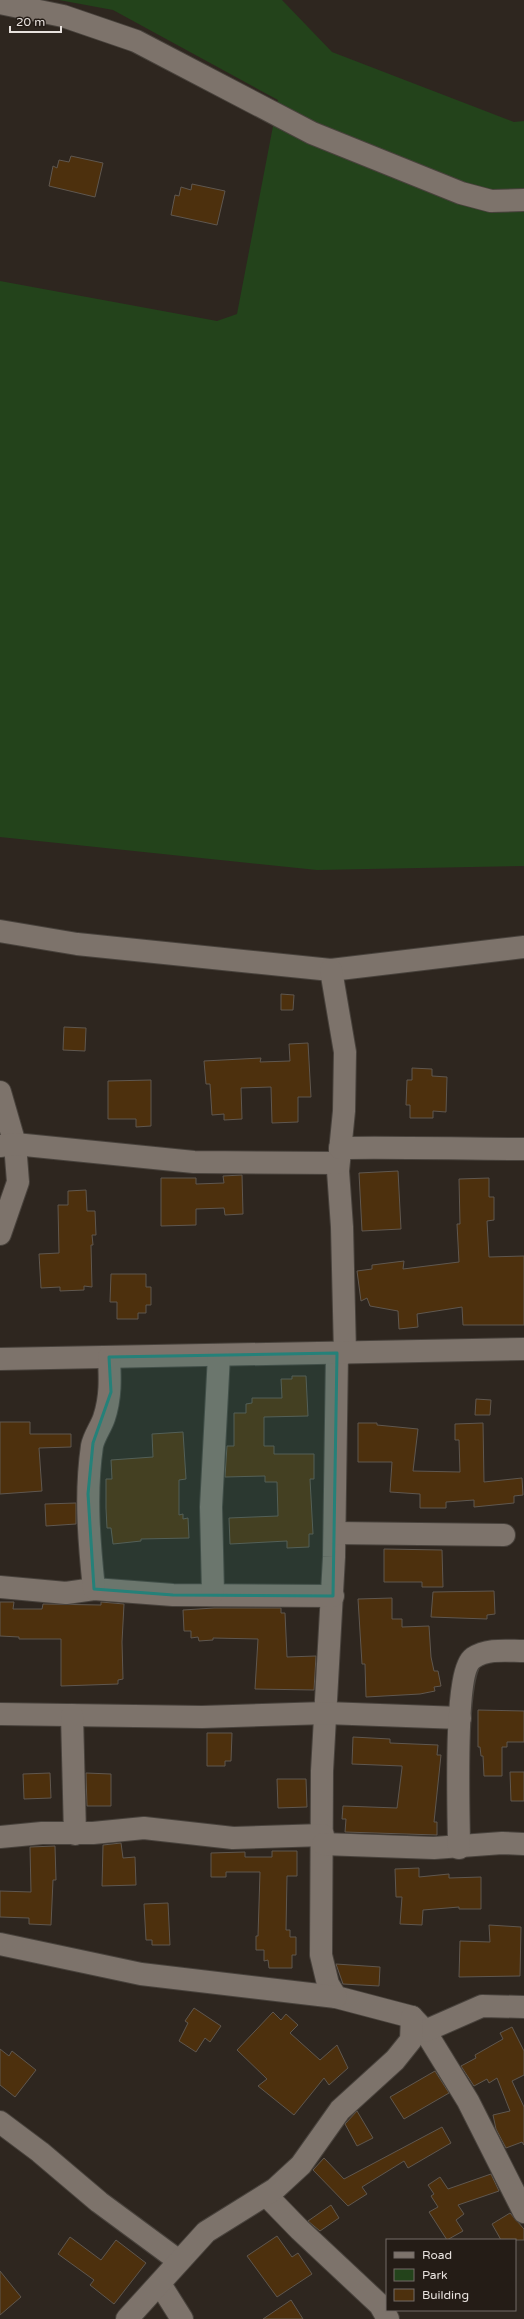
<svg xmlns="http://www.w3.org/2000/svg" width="524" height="2319" viewBox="0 0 524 2319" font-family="'Varela Round',sans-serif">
<rect width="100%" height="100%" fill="#2e261f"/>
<!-- green -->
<path fill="#23431b" d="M59,0H282L332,52L514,122L524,121V866L317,870L0,837V281L217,321L237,314L278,100L113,10Z"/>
<!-- building -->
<g fill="#4d300d" stroke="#5f574f">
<path d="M71,156L103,163L95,197L49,186L53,166L57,168L59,160L69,162Z"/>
<path d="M192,184L225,191L217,225L171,215L175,195L179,196L181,187L191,190Z"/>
<path d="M281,994L294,995L293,1010H281Z"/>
<path d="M64,1027L86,1028L85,1051L63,1050Z"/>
<path d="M308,1043L311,1097H298V1122L272,1123L271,1087L241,1088L242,1119L224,1120V1114L212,1115L210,1084H206L204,1061L261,1058L260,1062L290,1061L289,1044Z"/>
<path d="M412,1068L432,1069V1076L447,1077L446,1112L433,1111V1118H410V1105H406L407,1080H412Z"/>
<path d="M151,1080V1126L136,1127V1119H108V1081Z"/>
<path d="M398,1171L401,1229L362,1231L359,1173Z"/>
<path d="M242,1175L243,1214L225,1215L224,1208L196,1209V1225L161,1226V1178H196V1184L224,1183L223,1176Z"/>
<path d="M489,1178V1197H494V1220L487,1221L489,1257L524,1256V1325H463L462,1307L417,1314L418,1327L399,1329L398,1311L370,1306L367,1298L361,1301L357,1271L372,1269V1265L404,1261L403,1269L459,1262L457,1224H460L459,1179Z"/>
<path d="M86,1190L87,1211H95L96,1235H92L93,1245H91L92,1287L84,1286V1290L60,1291V1287L41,1288L39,1254L59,1253L58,1205H68V1191Z"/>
<path d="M111,1274H146V1287H151V1305H146V1313H138V1319H117V1302H110Z"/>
<path d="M292,1376H306L308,1416L264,1417V1446H274V1454H314V1479H310L313,1534H309V1547L287,1548V1541L230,1544L229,1518L278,1516L277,1482H265V1476L225,1477L227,1446H234V1413H246V1404L252,1403V1398H282L281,1379H292Z"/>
<path d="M476,1399L491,1400L490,1415H475Z"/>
<path d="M0,1422H30V1434H71V1447L39,1448L42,1491L0,1494Z"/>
<path d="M358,1423H377V1425L418,1429L413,1471L460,1472L459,1440H455V1424L483,1423L484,1482L522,1478L523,1495L514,1496V1503L474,1507V1500L446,1502V1508H420V1494L390,1492L392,1462H358Z"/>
<path d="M183,1432L186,1479L179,1480V1515L183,1514V1519L188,1518L189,1538L141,1539V1541L113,1544L111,1528H107L106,1508V1479H112L111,1460L153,1457L152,1434Z"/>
<path d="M76,1503V1524L46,1526L45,1504Z"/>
<path d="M384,1549L442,1550L443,1587H422V1582H384Z"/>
<path d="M494,1591L495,1614L487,1615V1619L431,1617L433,1592Z"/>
<path d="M392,1598V1619H402V1627L429,1626L431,1657L434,1671H438L441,1686L434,1687L435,1691L420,1694L366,1697L365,1664H362L358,1599Z"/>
<path d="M0,1602H14L13,1609H42L43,1604L101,1605V1602L124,1604L122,1642L123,1679L118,1680V1684L61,1686V1639H19V1637L0,1636Z"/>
<path d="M214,1608H281V1613H285L287,1657L316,1656L314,1690L255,1689L258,1639L213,1638V1640L199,1641L198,1637L191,1638V1631H184L183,1610Z"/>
<path d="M478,1710L524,1711V1742H507V1747H502V1776H484L483,1756H481L480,1747H478Z"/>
<path d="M207,1733H232L231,1761H225V1766H207Z"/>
<path d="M353,1737L390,1739V1743L438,1745L437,1755H441L434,1822H437V1835L345,1832L346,1819H342L343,1806L397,1808L402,1768V1766L352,1764Z"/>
<path d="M510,1772H524V1801H511Z"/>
<path d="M50,1773L51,1798L24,1799L23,1774Z"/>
<path d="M86,1773L111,1774V1806H87Z"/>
<path d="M277,1779H306L307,1807L278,1808Z"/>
<path d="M121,1843L123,1858L135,1857L136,1885L102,1886L103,1845Z"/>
<path d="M55,1846L56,1880H53L51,1925L29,1924V1918L0,1917V1891L31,1892L30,1847Z"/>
<path d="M272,1851H297V1876H287L286,1930H290V1937H296V1955H292V1968H269L268,1960L264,1961V1950H256V1936H258L260,1872H226V1877H211V1853L245,1852V1857H272Z"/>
<path d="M419,1868V1877L449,1874V1878L481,1877V1909H459V1907L423,1910L422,1925L400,1924L402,1897H396L395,1869Z"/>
<path d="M168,1903L170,1945H152V1940H146L144,1904Z"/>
<path d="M489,1925L521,1927L520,1976L459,1977L460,1941L490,1942Z"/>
<path d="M336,1964L380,1967L379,1986L343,1984Z"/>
<path d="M194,2008L221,2026L210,2042L205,2038L196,2052L179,2041L188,2023L185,2021Z"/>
<path d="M273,2012L281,2020L286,2014L298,2025L290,2033L320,2060L337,2045L348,2068L329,2085L324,2078L294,2115L258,2086L267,2079L237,2050Z"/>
<path d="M512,2027L524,2051V2075L512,2081L524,2107V2145L522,2142L506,2148L496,2129L493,2115L510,2111L497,2078L489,2083L487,2079L474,2086L461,2066L476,2058L475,2055L503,2039L500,2033Z"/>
<path d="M0,2049L9,2056L12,2051L36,2070L15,2097L0,2085Z"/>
<path d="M435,2071L449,2093L404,2119L390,2097Z"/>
<path d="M357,2111L373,2138L357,2146L345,2124Z"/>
<path d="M442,2127L451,2143L408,2168L404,2161L362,2187L367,2194L348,2206L313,2170L324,2158L344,2179Z"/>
<path d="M491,2174L499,2191L458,2205L464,2214L456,2220L463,2231L447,2240L429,2212L438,2207L431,2196L434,2194L428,2185L440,2177L448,2189Z"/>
<path d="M331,2205L339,2218L320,2231L308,2221Z"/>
<path d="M510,2213L524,2229V2240H501L492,2224Z"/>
<path d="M277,2236L292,2257L298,2253L312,2274L277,2297L247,2256Z"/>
<path d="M70,2237L101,2260L116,2240L146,2263L114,2304L90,2285L94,2280L58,2254Z"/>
<path d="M0,2271L21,2297L0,2315Z"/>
<path d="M291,2300L303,2319H263Z"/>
</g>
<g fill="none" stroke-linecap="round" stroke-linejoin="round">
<!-- minor casing -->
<g stroke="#48423c" stroke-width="24">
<g id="minor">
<path d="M0,3L63,16L136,41L312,133L461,193L491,201L524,200"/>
<path d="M0,931L77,944L331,970L524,947"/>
<path d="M331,970L345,1052L344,1111L338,1171L342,1227L345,1353"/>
<path d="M0,1092L15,1144L18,1182L0,1234"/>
<path d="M0,1146L15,1144L194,1162L338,1163"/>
<path d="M340,1148C402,1147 463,1149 524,1149"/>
<path d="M337,1353L334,1557L322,1771L321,1955L328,1984L336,1997L412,2017L425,2031L468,2101L524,2212"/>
<path d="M0,1359L524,1349"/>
<path d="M335,1533L504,1535"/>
<path d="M0,1587L66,1593L94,1589L173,1595L333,1596"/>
<path d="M94,1589C89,1541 85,1494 92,1446C94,1436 101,1427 104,1418C111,1397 110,1378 109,1357"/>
<path d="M213,1593L211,1507L219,1355"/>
<path d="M0,1714L202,1717L326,1713L460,1718"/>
<path d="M72,1715L75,1834"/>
<path d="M0,1837L42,1833H93L144,1828L233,1838L323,1835"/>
<path d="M323,1844L434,1848L502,1843L524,1844"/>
<path d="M459,1848C459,1818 453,1672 473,1658C488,1648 507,1651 524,1651"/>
<path d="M0,1944L141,1974L336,1997"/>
<path d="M425,2031L482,2006L524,2007"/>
<path d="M0,2122L40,2152L99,2202L179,2261"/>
<path d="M266,2195L300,2230L380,2305L388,2319"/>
<path d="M160,2284L182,2319"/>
<path d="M127,2319L206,2232L275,2189L301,2165L340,2110L395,2060L411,2040L412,2017"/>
</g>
</g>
<!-- minor -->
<use href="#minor" stroke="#7d736b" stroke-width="22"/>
</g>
<!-- marked area -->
<path fill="#258179" fill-opacity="0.2" stroke="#258179" stroke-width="3" stroke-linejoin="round" d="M337,1353L333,1596L173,1595L94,1589L88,1494L93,1443L111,1392L109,1357Z"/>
<!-- legend -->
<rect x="386" y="2239" width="130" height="72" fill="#241c16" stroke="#726b66"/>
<rect x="394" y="2252" width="20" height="6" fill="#7d736b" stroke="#726b66"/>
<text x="422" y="2259" font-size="12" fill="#e8e2de">Road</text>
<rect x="394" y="2269" width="20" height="12" fill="#23431b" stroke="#726b66"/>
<text x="422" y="2279" font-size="12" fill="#e8e2de">Park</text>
<rect x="394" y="2289" width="20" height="12" fill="#4d300d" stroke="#726b66"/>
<text x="422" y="2299" font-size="12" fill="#e8e2de">Building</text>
<!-- scale -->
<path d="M10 26v6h51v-6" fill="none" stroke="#e8e2de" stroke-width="2"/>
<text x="16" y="26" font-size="12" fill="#e8e2de" stroke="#241c16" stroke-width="3" paint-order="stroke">20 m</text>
</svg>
